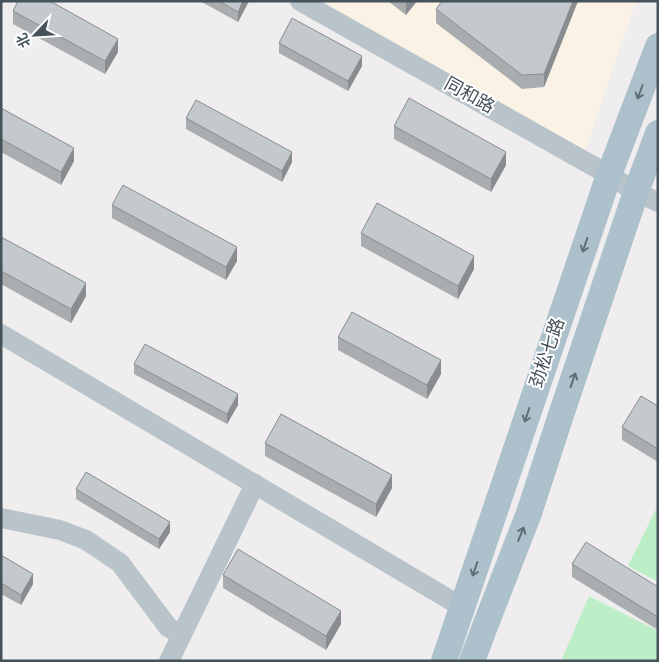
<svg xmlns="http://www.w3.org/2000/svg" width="659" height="662" viewBox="0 0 659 662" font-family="'Alegreya Sans','Noto Sans SC',sans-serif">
<rect width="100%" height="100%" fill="#f0edee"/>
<!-- commercial -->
<path fill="#fbf2e6" d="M301,1H636L582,159Z"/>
<!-- green -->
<g fill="#bceec8">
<path d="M658,505V582L628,566Z"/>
<path d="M589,596L658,631V661H561Z"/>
</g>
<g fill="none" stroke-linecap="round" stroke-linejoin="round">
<!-- minor -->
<g stroke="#b9c4ca" stroke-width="20">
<path d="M300,1L609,175L636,192L658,202"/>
<path d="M1,334L462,607"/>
<path d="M1,518L60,530L86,540L120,563L168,627L181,635"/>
<path d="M169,661L255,484"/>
</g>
<!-- major -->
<g stroke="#adc1cc" stroke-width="26">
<path d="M444,661L609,175L658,46"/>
<path d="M472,661L484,629L529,513L560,418L636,192L658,133"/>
</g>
</g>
<!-- wall -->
<g fill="#a9adb0">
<path d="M200,1H249L238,22Z"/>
<path d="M388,1H417L406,15Z"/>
<path d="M578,1L544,87L522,89L436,23V9Z"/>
<path d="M13,11L118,52L105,74L13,24Z"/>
<path d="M279,43L362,66L348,91L279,53Z"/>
<path d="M1,108L74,161L61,185L1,152Z"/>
<path d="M186,118L292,162L282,182L186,129Z"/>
<path d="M394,126L506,165L491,192L394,139Z"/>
<path d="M112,205L237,261L226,280L112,218Z"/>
<path d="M361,233L474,269L458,299L361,246Z"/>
<path d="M1,241L86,296L71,323L1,284Z"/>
<path d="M338,337L441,374L427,399L338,350Z"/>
<path d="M134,364L238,405L227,424L134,374Z"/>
<path d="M658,406V462L622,440V427Z"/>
<path d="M265,443L392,488L376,517L265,456Z"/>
<path d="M76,489L170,532L159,549L76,499Z"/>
<path d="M1,555L33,584L21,605L1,594Z"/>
<path d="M572,564L658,587V630L572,577Z"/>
<path d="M223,575L341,624L326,650L223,588Z"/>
</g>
<!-- shaded-wall -->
<g fill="#898d90">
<path d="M243,1H249L238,22V12Z"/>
<path d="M406,1H417L406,15Z"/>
<path d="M573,1H578L544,87V74Z"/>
<path d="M118,39V52L105,74V61Z"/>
<path d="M362,56V66L348,91V81Z"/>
<path d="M74,148V161L61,185V172Z"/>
<path d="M292,152V162L282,182V171Z"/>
<path d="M506,152V165L491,192V179Z"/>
<path d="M237,247V261L226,280V267Z"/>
<path d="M474,256V269L458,299V286Z"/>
<path d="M86,283V296L71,323V309Z"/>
<path d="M441,360V374L427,399V385Z"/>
<path d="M238,394V405L227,424V414Z"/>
<path d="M392,475V488L376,517V504Z"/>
<path d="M170,522V532L159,549V539Z"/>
<path d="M33,574V584L21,605V595Z"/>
<path d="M341,611V624L326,650V636Z"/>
</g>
<!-- building -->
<g fill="#c4c9cd" stroke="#898d90">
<path d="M18,1H50L118,39L105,61L13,11Z"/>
<path d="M219,1H243L238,12Z"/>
<path d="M442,1H573L544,74L522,75L436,9Z"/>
<path d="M292,18L362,56L348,81L279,43Z"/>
<path d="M409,98L506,152L491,179L394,126Z"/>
<path d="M196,100L292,152L282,171L186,118Z"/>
<path d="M1,108L74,148L61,172L1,139Z"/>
<path d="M123,185L237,247L226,267L112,205Z"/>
<path d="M377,203L474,256L458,286L361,233Z"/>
<path d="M3,238L86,283L71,309L1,271V241Z"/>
<path d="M352,312L441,360L427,385L338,337Z"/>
<path d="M145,344L238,394L227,414L134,364Z"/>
<path d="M641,396L658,406V449L622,427Z"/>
<path d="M281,414L392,475L376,504L265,443Z"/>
<path d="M86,472L170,522L159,539L76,489Z"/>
<path d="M586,542L658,587V617L572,564Z"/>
<path d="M238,549L341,611L326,636L223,575Z"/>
<path d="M1,555L33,574L21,595L1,583Z"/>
</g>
<!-- one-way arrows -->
<defs><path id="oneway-shaft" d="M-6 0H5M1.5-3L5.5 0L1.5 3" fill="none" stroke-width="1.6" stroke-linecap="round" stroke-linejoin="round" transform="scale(1.25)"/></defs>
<g stroke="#606e76">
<use href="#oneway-shaft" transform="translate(640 92) rotate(111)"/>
<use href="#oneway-shaft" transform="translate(585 245) rotate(109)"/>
<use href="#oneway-shaft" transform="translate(573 380) rotate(-71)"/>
<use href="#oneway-shaft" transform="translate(527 415) rotate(109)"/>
<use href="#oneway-shaft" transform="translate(521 534) rotate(-68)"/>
<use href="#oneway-shaft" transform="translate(475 569) rotate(109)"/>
</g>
<g text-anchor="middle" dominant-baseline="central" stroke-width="4" stroke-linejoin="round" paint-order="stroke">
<!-- street labels -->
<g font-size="18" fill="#46535a" stroke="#fff">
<text transform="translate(469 96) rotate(29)">同和路</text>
<text transform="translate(548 353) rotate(-71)">劲松七路</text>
</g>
</g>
<!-- border -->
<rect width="659" height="662" fill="none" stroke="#46535a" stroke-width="5"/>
<!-- north arrow -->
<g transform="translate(35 35) rotate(245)" stroke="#ffffff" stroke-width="4" paint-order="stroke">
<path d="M0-4L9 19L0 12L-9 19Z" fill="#46535a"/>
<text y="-8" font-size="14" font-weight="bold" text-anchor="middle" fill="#46535a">北</text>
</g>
</svg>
